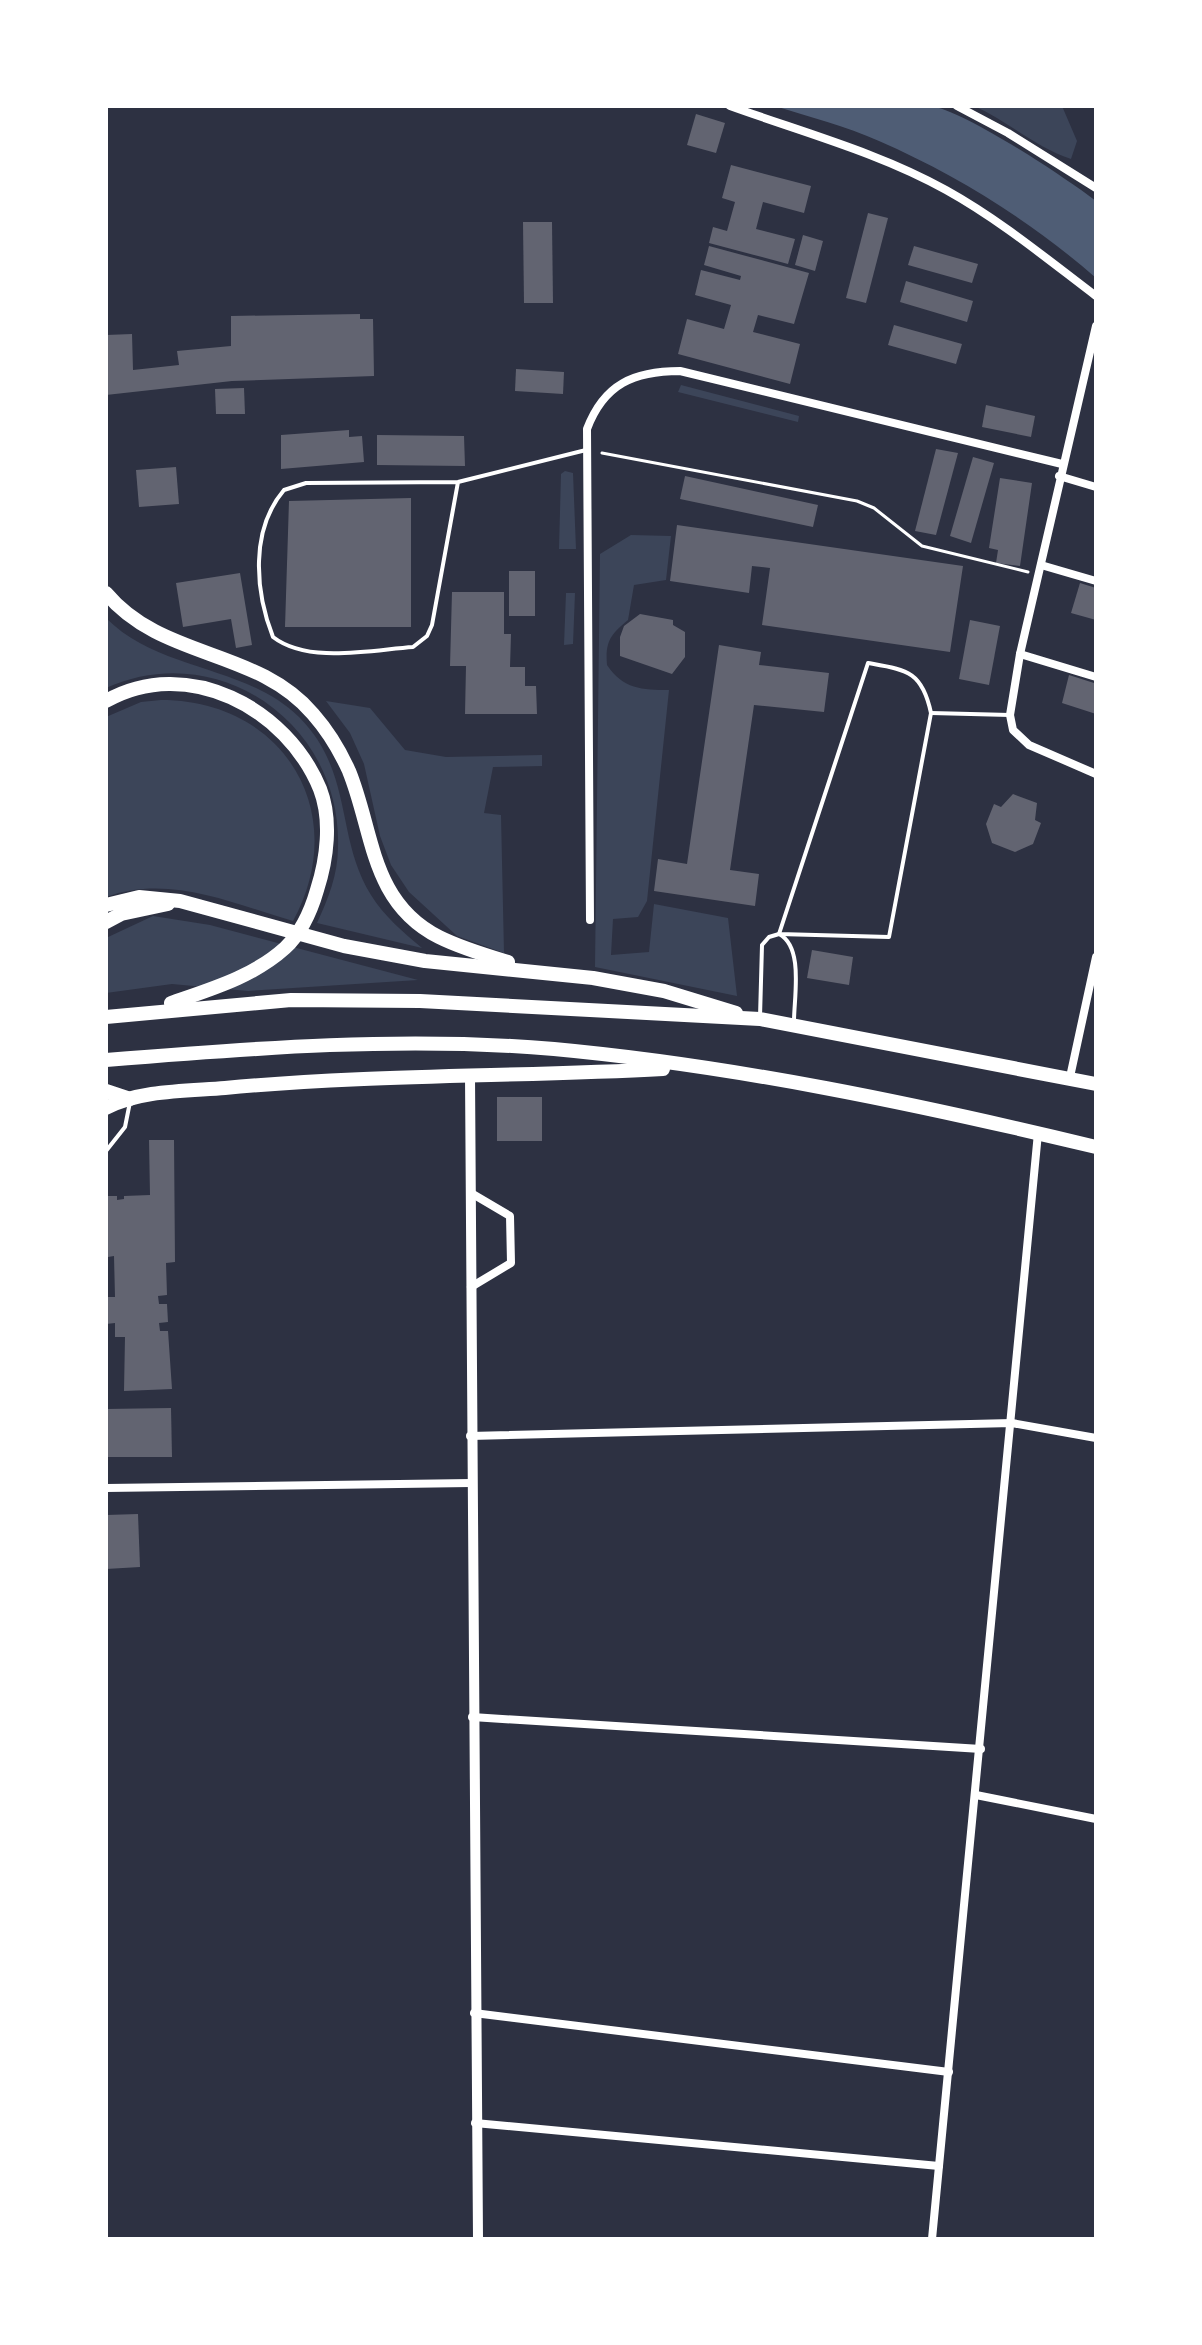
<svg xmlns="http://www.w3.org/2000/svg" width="1202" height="2345" viewBox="0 0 1202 2345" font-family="Roboto,sans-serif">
<rect width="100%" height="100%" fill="#2d3142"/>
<!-- green -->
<g fill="#3c4559">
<path d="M974,106H1062L1077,141L1071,159C1035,147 1008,121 974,106Z"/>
<path d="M681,385L799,416L798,422L678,392Z"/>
<path d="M565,471L573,473L576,549H559L561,474Z"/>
<path d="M631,535L671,536L666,580L634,585L628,620C611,634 605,641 607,665C623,689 642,690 669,690L647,901L638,917L613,919L611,955L649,952L654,904L728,918L737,996L595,967L600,554Z"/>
<path d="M566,593H575L573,644L564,645Z"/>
<path d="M106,618C160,672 244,664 299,717C354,772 335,837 371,895C384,916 403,932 422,948L317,923C328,899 338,875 338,847C342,725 219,637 106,688Z"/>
<path d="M161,700C284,700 352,813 293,921C231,903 169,874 106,897V717L141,702Z"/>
<path d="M326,701L370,708L405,750L446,757L542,755V766L493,767L484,813L501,815L504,953L457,936L409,892L391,865L380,836L364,764L350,733Z"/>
<path d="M153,916L210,925L418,980L248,991L172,984L106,993V938Z"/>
</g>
<!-- water -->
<path fill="#4f5d75" d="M775,106C825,106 880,100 930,106C964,110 1066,178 1096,201V278C1032,222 957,175 879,141C846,126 809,117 775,106Z"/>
<!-- building -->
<g fill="#626471">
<path d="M696,114L725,123L716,153L687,145Z"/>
<path d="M731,165L811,186L804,213L763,202L756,229L795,239L788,264L709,243L713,227L727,231L735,202L722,198Z"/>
<path d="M868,213L888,218L866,303L846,298Z"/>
<path d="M523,222H552L553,303H524Z"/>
<path d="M803,235L823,241L815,271L795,265Z"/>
<path d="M709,246L809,273L794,324L758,315L753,332L800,344L790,384L678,354L687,319L724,329L731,305L695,295L701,270L740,280L741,276L704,265Z"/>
<path d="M914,246L978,264L972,283L908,265Z"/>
<path d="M906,281L973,301L967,322L900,302Z"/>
<path d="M360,314V319H373L374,376L232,381L106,395V335L132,334L133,370L179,365L177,351L231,346V316Z"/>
<path d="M894,325L962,344L956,364L888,345Z"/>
<path d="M516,369L564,372L563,394L515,391Z"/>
<path d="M244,388L245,414H216L215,389Z"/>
<path d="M986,405L1035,416L1031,437L982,427Z"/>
<path d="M349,430V437L362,436L364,462L281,469V435Z"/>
<path d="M377,435L464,436L465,466L377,465Z"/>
<path d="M936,449L958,453L936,535L915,531Z"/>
<path d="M973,457L994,463L971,543L950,536Z"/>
<path d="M176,467L179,504L139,507L136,470Z"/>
<path d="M685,476L818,505L813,527L680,499Z"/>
<path d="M1000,478L1032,483L1020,566L996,563L998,550L989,548Z"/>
<path d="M411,498V627H285L289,501Z"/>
<path d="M677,525L963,566L950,652L762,625L770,568L752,566L749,593L670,581Z"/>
<rect x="509" y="571" width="26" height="45"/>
<path d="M240,573L252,645L236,648L231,619L183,627L176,583Z"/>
<path d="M1080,583L1096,588V620L1071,613Z"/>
<path d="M452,592H504V634H511L510,667H525V686H536L537,714H465L466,666H450Z"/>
<path d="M640,614L673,620V625L685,632V657L672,674L620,656V637L624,626Z"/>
<path d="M970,620L1000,626L989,685L959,679Z"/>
<path d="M719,645L761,652L759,665L829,673L824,712L754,705L730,870L759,874L755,906L654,891L658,859L687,864Z"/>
<path d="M1069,675L1094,683L1096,714L1062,703Z"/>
<path d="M1013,794L1037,803L1035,820L1041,823L1033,844L1015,852L992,843L986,824L994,804L1001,807Z"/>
<path d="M812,950L853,957L849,985L807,978Z"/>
<rect x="497" y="1097" width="45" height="44"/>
<path d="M149,1140H174L175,1262L166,1263L167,1295L158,1296L159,1304H167L168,1322L159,1323L160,1331H168L172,1389L124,1391L125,1337H115V1323L106,1324V1297H115L114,1256L108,1257L106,1196H117V1200L124,1199V1196L150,1195Z"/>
<path d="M171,1408L172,1457H106V1409Z"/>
<path d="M138,1514L140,1567L106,1569V1515Z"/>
</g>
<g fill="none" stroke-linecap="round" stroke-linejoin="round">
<!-- path -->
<path stroke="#fff" stroke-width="3" d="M602,453L857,501L874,508L922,546L1028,572"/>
<!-- service -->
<g stroke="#fff" stroke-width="4">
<path d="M458,482L432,625L427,636L413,647C371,650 308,664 273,637C255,591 250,530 284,490L306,483L458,482L586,450"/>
<path d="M868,663C907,670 922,671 931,713L889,937L779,934Z"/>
<path d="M931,713L1010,715"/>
<path d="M760,1017L762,945L769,937L779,934C804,947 794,997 794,1021"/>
<path d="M106,1151L125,1127L130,1102"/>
</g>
<!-- minor -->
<g stroke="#fff" stroke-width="8">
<path d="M730,106C802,132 880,153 946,190C1000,220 1047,259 1096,296"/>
<path d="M957,106L1008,133L1096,188"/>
<path d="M1096,326L1020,654L1010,715L1013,730L1029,745L1096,774"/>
<path d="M1059,476L1096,487"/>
<path d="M1041,565L1096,581"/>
<path d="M1020,654L1096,677"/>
<path d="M590,920L587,429C604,384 634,371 680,371L1062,464"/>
<path d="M1070,1077L1096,957"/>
<path d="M471,1287L511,1263L510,1216L471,1193"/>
<path d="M470,1436L1012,1423L1096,1438"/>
<path d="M106,1488L471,1483"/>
<path d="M472,1717L981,1749"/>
<path d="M976,1795L1096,1819"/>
<path d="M474,2013L949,2072"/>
<path d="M475,2123L939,2166"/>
<path d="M932,2239L1038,1133"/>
</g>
<!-- tertiary -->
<path stroke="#fff" stroke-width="10" d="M470,1076L478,2239"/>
<!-- trunk -->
<g stroke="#fff" stroke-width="14">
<path d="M106,593C162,660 257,648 313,714C328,731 340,751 349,771C374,832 370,902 439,937C461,948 485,955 508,962"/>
<path d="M106,701C187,655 287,708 320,789C332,820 327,859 317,890C311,911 301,933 285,948C253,977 211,989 171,1003"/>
<path d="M106,905L139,897L180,901L344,946L425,961L593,978L664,991L736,1013"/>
<path d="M106,922L121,914L168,904"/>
<path d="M106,1017L291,1000L420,1001L760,1019L1096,1084"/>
<path d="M106,1060C254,1048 405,1036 554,1049C737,1066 917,1104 1096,1147"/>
<path d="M106,1091L130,1099"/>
<path d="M106,1108C138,1090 189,1091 225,1088C371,1074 517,1077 663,1069"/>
</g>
</g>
<!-- border -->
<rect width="1202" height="2345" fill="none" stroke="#ffffff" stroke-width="216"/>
</svg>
